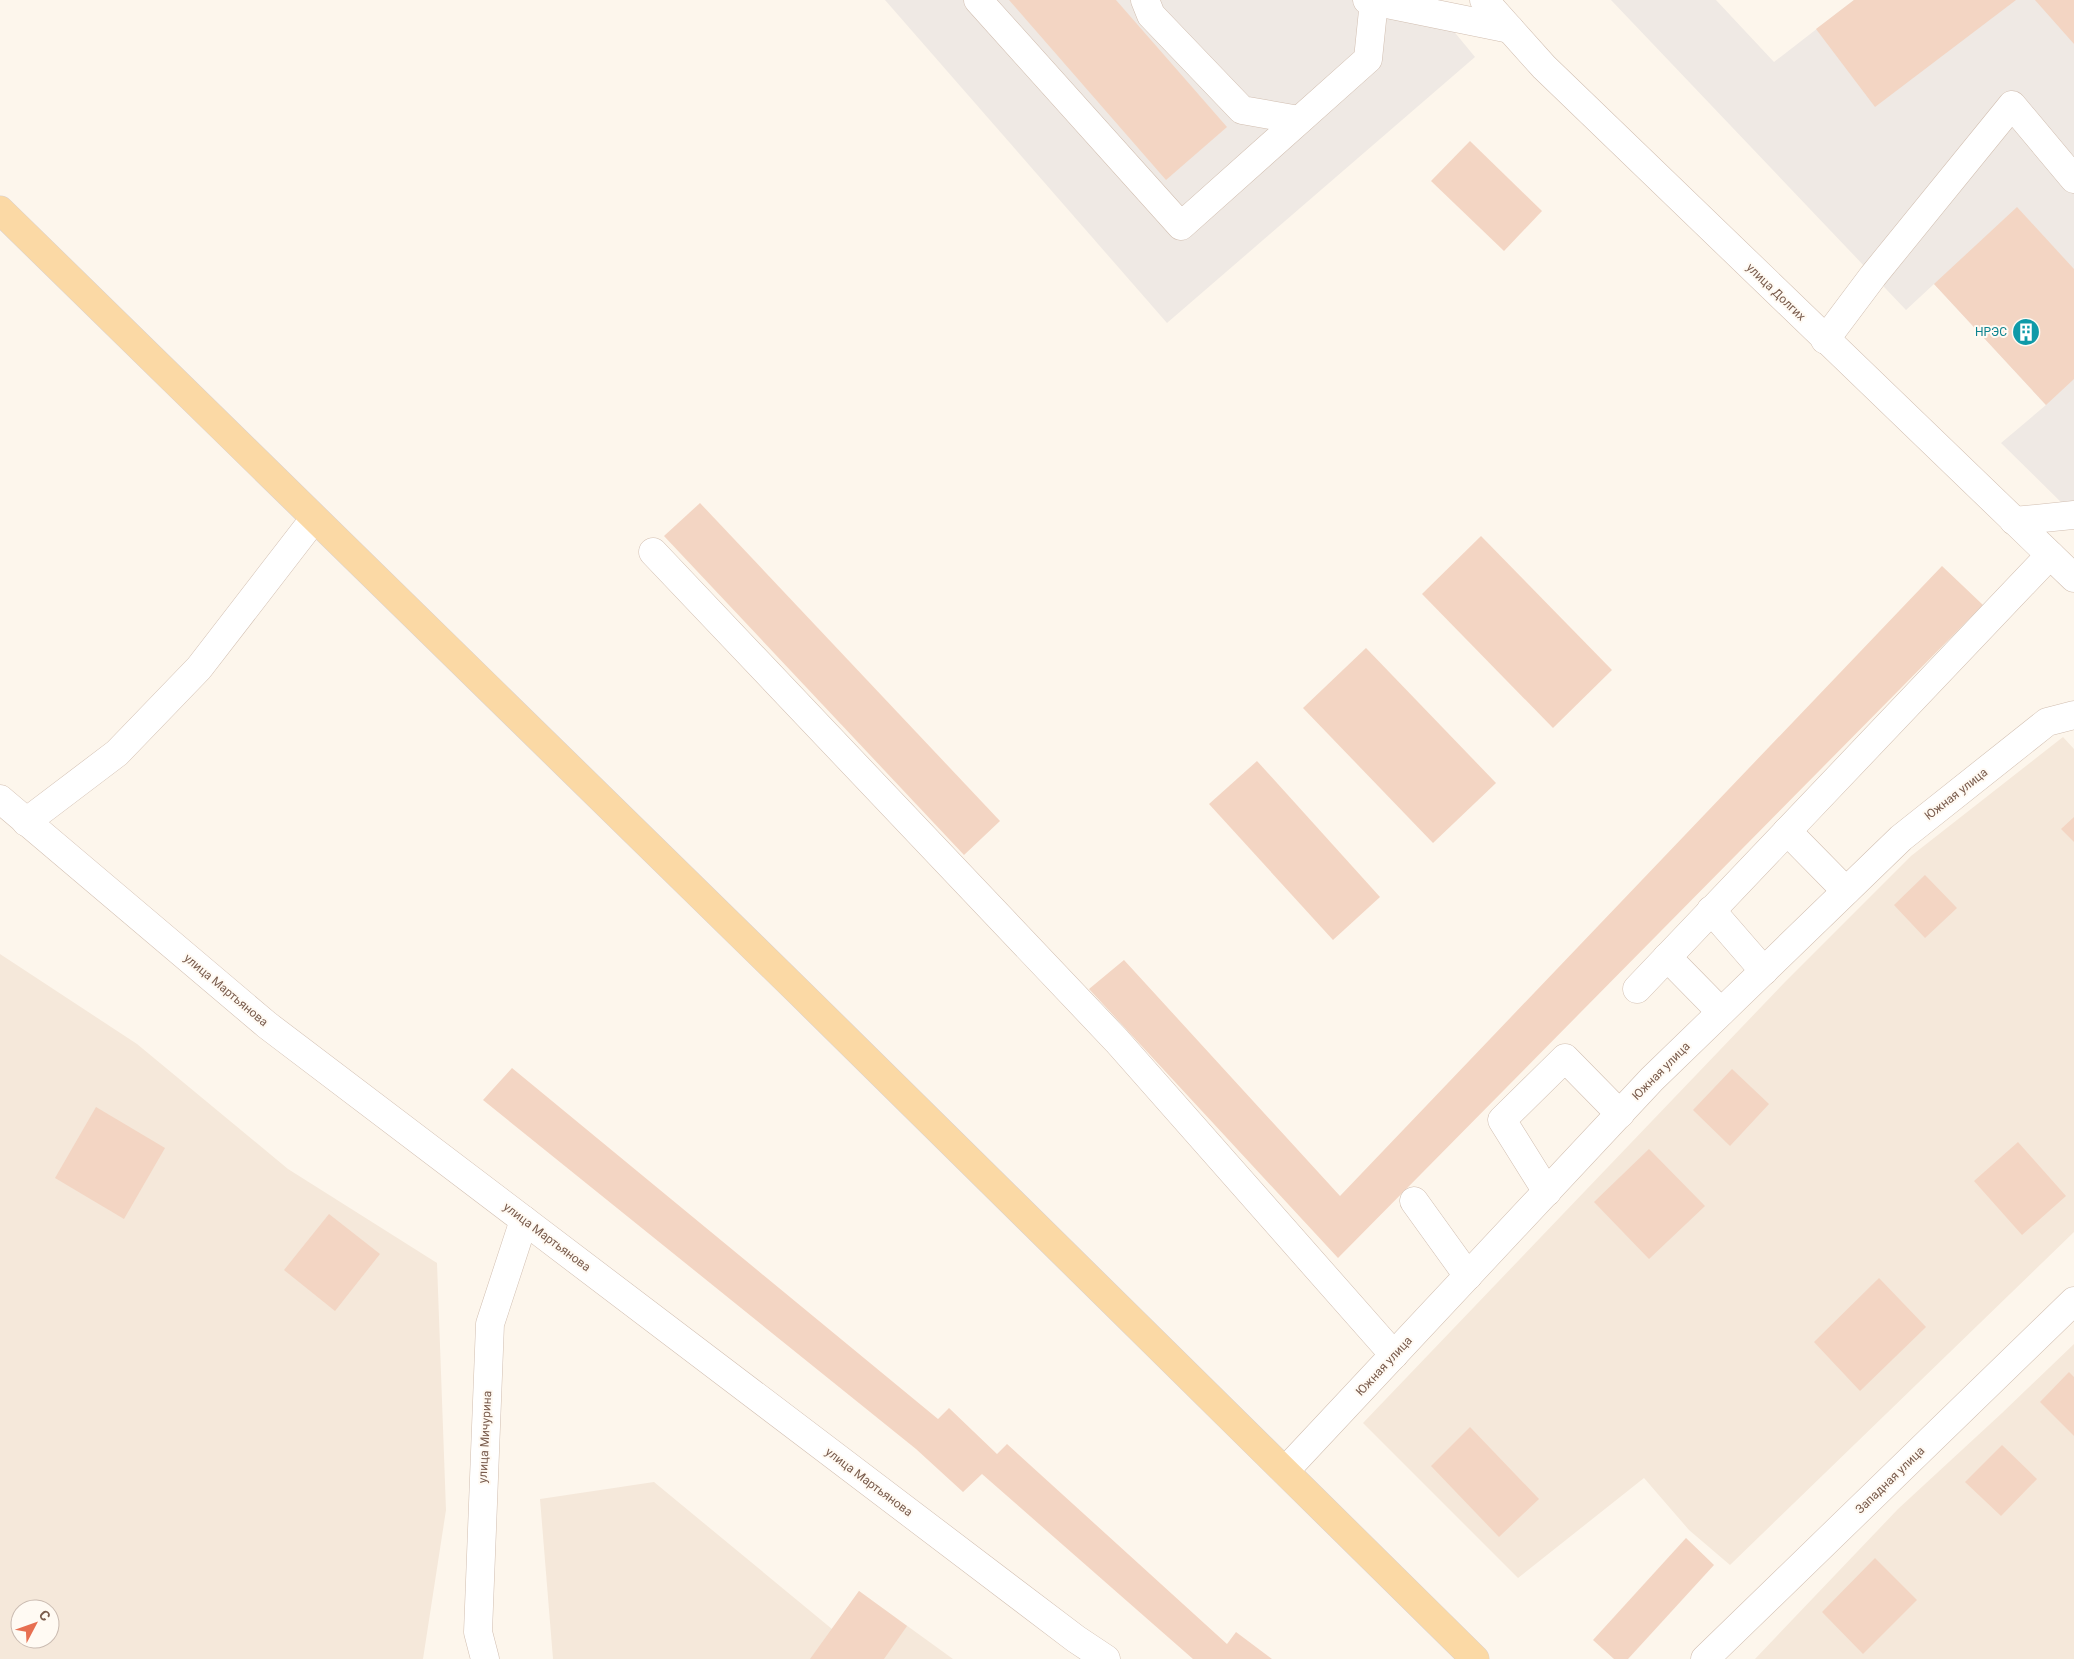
<svg xmlns="http://www.w3.org/2000/svg" width="2074" height="1659" viewBox="0 0 2074 1659" font-family="Roboto,sans-serif">
<rect width="100%" height="100%" fill="#fdf6ec"/>
<!-- residential -->
<g fill="#f5e8da" fill-rule="evenodd">
<path d="M2063,737L2074,749V1232L1730,1565L1689,1530L1644,1478L1518,1578L1363,1423L1785,982L1911,856Z"/>
<path d="M0,954L137,1044L288,1169L437,1263L446,1510L423,1659H0ZM20,1609H50V1639H20Z"/>
<path d="M2074,1344V1659H1755L1898,1509L2002,1413Z"/>
<path d="M654,1482L832,1629L859,1591L953,1659H553L540,1499Z"/>
</g>
<!-- industrial -->
<g fill="#efe9e4">
<path d="M885,0H1428L1475,57L1167,323Z"/>
<path d="M1611,0H1716L1774,62L1854,0H2074V515L2001,443L2046,405L1934,284L1906,310Z"/>
</g>
<!-- building -->
<g fill="#f3d5c3">
<path d="M1009,0H1116L1227,127L1166,180Z"/>
<path d="M1854,0H2016L1875,107L1816,29Z"/>
<path d="M2035,0H2074V44Z"/>
<path d="M1470,141L1542,211L1504,251L1431,181Z"/>
<path d="M2017,207L2074,269V379L2046,405L1934,284Z"/>
<path d="M700,503L1000,821L964,855L664,536Z"/>
<path d="M1481,536L1612,670L1553,728L1422,594Z"/>
<path d="M1942,566L1983,605L1338,1258L1089,989L1124,960L1340,1196Z"/>
<path d="M1366,648L1496,783L1433,843L1303,708Z"/>
<path d="M1257,761L1380,897L1333,940L1209,804Z"/>
<path d="M2074,817V842L2061,829Z"/>
<path d="M1925,875L1957,908L1925,938L1894,905Z"/>
<path d="M512,1068L938,1419L949,1408L997,1454L1007,1444L1227,1644L1236,1632L1272,1659H1193L982,1474L963,1492L916,1449L483,1100Z"/>
<path d="M1732,1069L1769,1104L1730,1146L1693,1110Z"/>
<path d="M96,1107L165,1148L124,1219L55,1178Z"/>
<path d="M2018,1142L2066,1196L2022,1235L1974,1181Z"/>
<path d="M1649,1149L1705,1206L1649,1259L1594,1202Z"/>
<path d="M329,1214L380,1254L335,1311L284,1270Z"/>
<path d="M1879,1278L1926,1327L1860,1391L1814,1342Z"/>
<path d="M2069,1372L2074,1377V1436L2040,1402Z"/>
<path d="M1470,1427L1539,1499L1499,1537L1431,1466Z"/>
<path d="M2002,1445L2037,1479L2001,1516L1965,1482Z"/>
<path d="M1686,1538L1714,1565L1628,1659H1614L1593,1640Z"/>
<path d="M1875,1558L1917,1600L1863,1654L1822,1612Z"/>
<path d="M859,1591L907,1626L884,1659H810Z"/>
</g>
<g fill="none" stroke-linecap="round" stroke-linejoin="round">
<!-- minor casing -->
<g stroke="#d1beb0" stroke-width="29">
<g id="minor">
<path d="M978,0L1181,226L1368,59L1374,1"/>
<path d="M1145,0L1151,15L1242,110L1299,120"/>
<path d="M1367,0L1510,29"/>
<path d="M1484,0L1544,67L2074,578"/>
<path d="M1825,340L1873,276L2012,105L2074,179"/>
<path d="M2014,521L2074,515"/>
<path d="M653,552L1117,1041L1394,1355"/>
<path d="M0,799L267,1025L1076,1639L1106,1659"/>
<path d="M26,822L117,753L199,668L314,519"/>
<path d="M1787,831L1846,891"/>
<path d="M1711,910L1764,971"/>
<path d="M1667,957L1721,1012"/>
<path d="M1637,989L2050,555"/>
<path d="M1547,1192L1502,1120L1565,1058L1620,1114"/>
<path d="M1414,1201L1468,1276"/>
<path d="M1285,1471L1652,1079L1901,838L2047,722L2074,715"/>
<path d="M485,1659L478,1632L490,1324L524,1220"/>
<path d="M1705,1659L2074,1301"/>
</g>
</g>
<!-- major casing -->
<g stroke="#dad1cd" stroke-width="29">
<path id="major" d="M0,210L801,994L1475,1659"/>
</g>
<!-- minor -->
<use href="#minor" stroke="#fff" stroke-width="28"/>
<!-- major -->
<use href="#major" stroke="#fbd9a5" stroke-width="28"/>
</g>
<!-- icons -->
<defs>
<g id="building-disc" transform="scale(1.4375)"><circle r="9.5" fill="#0f9aa8" stroke="#fffaf3"/><path d="M-4-6H4V6H1V3H-1V6H-4ZM-2.5-4.3h1.7v1.8h-1.7ZM.8-4.3h1.7v1.8H.8ZM-2.5-1h1.7V.8h-1.7ZM.8-1h1.7V.8H.8Z" fill="#fff"/></g>
</defs>
<g fill-rule="evenodd">
<use href="#building-disc" x="2026" y="332"/>
</g>
<g text-anchor="middle" dominant-baseline="central" stroke-width="4" stroke-linejoin="round" paint-order="stroke">
<!-- street labels -->
<g font-size="12" fill="#7a5c4d" stroke="#fffaf3">
<text transform="translate(1776 292) rotate(44)">улица Долгих</text>
<text transform="translate(1956 794) rotate(-38)">Южная улица</text>
<text transform="translate(226 990) rotate(40)">улица Мартьянова</text>
<text transform="translate(1661 1071) rotate(-45)">Южная улица</text>
<text transform="translate(547 1237) rotate(37)">улица Мартьянова</text>
<text transform="translate(1384 1366) rotate(-47)">Южная улица</text>
<text transform="translate(485 1437) rotate(-87)">улица Мичурина</text>
<text transform="translate(1890 1480) rotate(-44)">Западная улица</text>
<text transform="translate(869 1482) rotate(37)">улица Мартьянова</text>
</g>
<!-- culture labels -->
<g font-size="12" fill="#0d838f" stroke="#fffaf3" text-anchor="end">
<text x="2007" y="332">НРЭС</text>
</g>
</g>
<!-- north arrow -->
<g transform="translate(35 1624) rotate(49)"><circle r="24" fill="#fffaf3" stroke="#cabbb1"/>
<path d="M0-4L9 19L0 12L-9 19Z" fill="#e76f51"/>
<text y="-8" font-size="14" font-weight="bold" text-anchor="middle" fill="#7a5c4d">С</text>
</g>
</svg>
